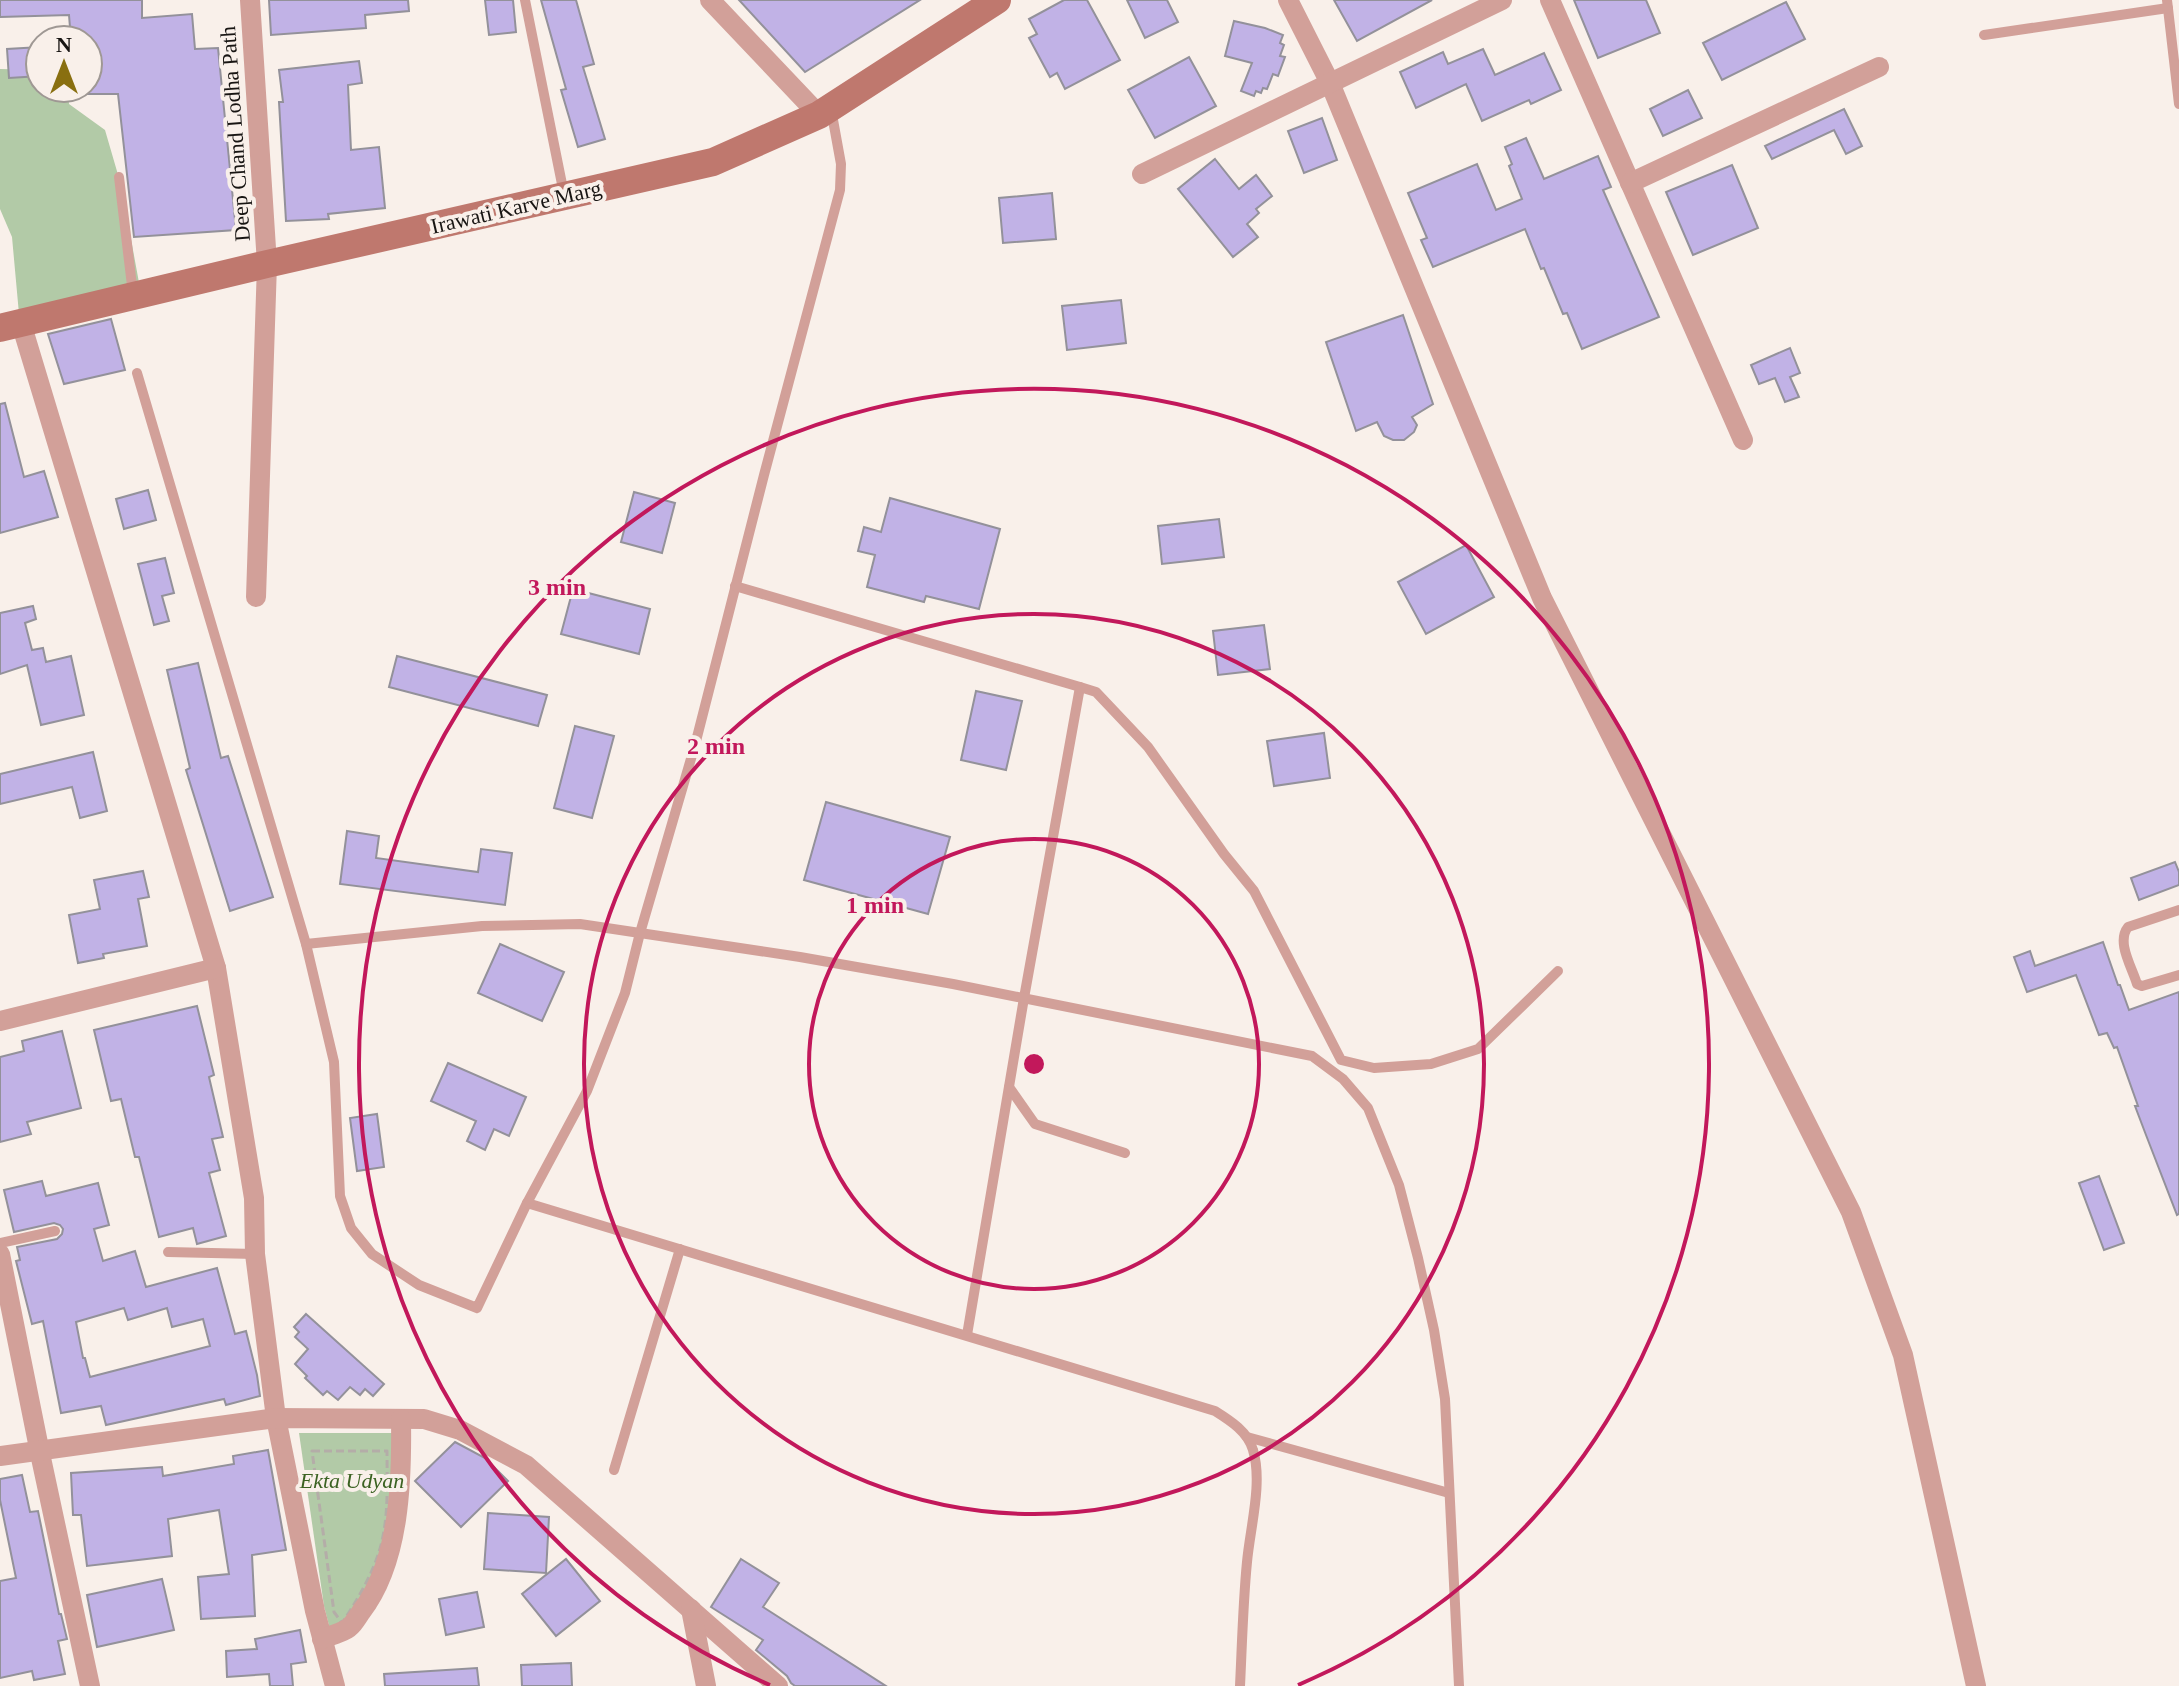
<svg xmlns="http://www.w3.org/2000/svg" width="2179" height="1686" viewBox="0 0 2179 1686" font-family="Georgia,serif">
<rect width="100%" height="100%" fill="#f9f0ea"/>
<!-- green -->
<g fill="#b2caa7">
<path d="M0,69L40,70V88H68L69,104L105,130L121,185L140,288L19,314L12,237L0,209Z"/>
<path d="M299,1433H401L384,1569L333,1641L324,1606Z"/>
</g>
<!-- building -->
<g fill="#c1b2e6" stroke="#93919a" stroke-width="2" fill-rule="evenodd">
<path d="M0,0H142V18L192,14L195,49L218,48L236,230L134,237L118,94H88V40H71L69,15L0,17Z"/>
<path d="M269,0H408L409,11L365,15L366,28L271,35Z"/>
<path d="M485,0H513L516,32L489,35Z"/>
<path d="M541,0H576L594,64L583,67L605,139L578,147L561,90L566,89Z"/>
<path d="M739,0H920L805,72Z"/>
<path d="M1064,0H1087L1120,60L1065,89L1057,73L1050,77L1029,38L1037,34L1029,19Z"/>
<path d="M1127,0H1167L1178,22L1145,38Z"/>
<path d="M1334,0H1432L1357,41Z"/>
<path d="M1574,0H1646L1660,33L1598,58Z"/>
<path d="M1786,2L1805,39L1722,80L1703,43Z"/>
<path d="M1234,21L1265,28L1283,35L1280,43L1284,45L1280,56L1285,57L1278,76L1273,74L1267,89L1263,88L1261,93L1256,91L1254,96L1241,91L1252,63L1225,56Z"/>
<path d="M40,47V76L9,78L7,49Z"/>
<path d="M1483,49L1495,75L1544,53L1561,90L1531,104L1529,100L1482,121L1466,84L1416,108L1400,72L1443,52L1448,64Z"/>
<path d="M1189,57L1216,106L1155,138L1128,90Z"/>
<path d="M359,61L362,83L348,85L351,150L379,147L385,208L328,214L329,219L286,221L279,102H283L279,70Z"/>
<path d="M1688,90L1702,118L1663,136L1650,109Z"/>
<path d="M1844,109L1862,146L1846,154L1834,130L1772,159L1765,146Z"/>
<path d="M1322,118L1337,160L1304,173L1288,131Z"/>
<path d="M1526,138L1544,179L1598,156L1611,187L1603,190L1659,317L1582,349L1567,313L1563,314L1544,268L1541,269L1525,229L1433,267L1421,240L1427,238L1408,193L1477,164L1496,210L1522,199L1509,166L1512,164L1505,147Z"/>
<path d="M1215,159L1239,189L1256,175L1272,196L1256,209L1259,213L1247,224L1258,237L1233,257L1178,189Z"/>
<path d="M1732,165L1758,228L1693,255L1666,192Z"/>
<path d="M1052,193L1056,239L1003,243L999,198Z"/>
<path d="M1121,300L1126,343L1067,350L1062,306Z"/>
<path d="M1403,315L1433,404L1412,417L1417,425L1414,432L1404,440H1393L1384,436L1377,422L1356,431L1326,342Z"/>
<path d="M111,319L125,370L64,384L48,334Z"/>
<path d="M1790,348L1800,373L1790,377L1799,397L1785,402L1775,378L1759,384L1751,365Z"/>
<path d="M5,403L24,477L44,471L58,517L0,533V404Z"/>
<path d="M148,490L156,520L124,529L116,499Z"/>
<path d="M634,492L675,503L662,553L621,542Z"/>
<path d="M890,498L1000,529L979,609L926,596L924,602L867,587L875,555L858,551L864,527L881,532Z"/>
<path d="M1219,519L1224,557L1162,564L1158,526Z"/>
<path d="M1466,545L1494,597L1426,634L1398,582Z"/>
<path d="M165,558L174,593L162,596L169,621L154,625L138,564Z"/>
<path d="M573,589L650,609L639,654L561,634Z"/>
<path d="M33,606L36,619L25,623L32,650L43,648L46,662L71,656L84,715L41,725L27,665L0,674V613Z"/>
<path d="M1264,625L1270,669L1218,675L1213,631Z"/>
<path d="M397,656L547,695L538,726L389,687Z"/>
<path d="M198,663L221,758L228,756L273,897L230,911L186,770L190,768L167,670Z"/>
<path d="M976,691L1022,701L1006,770L961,760Z"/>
<path d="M575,726L614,736L592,818L554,808Z"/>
<path d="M1324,733L1330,778L1274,786L1267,741Z"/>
<path d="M93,752L107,811L80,818L72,787L0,804V774Z"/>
<path d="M826,802L950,837L928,914L804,880Z"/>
<path d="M347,831L379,836L376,858L478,872L481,849L512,853L505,905L340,884Z"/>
<path d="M2175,862L2179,872V885L2139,900L2131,878Z"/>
<path d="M143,871L149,897L138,899L147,946L103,954L104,958L78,963L69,915L100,909L94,880Z"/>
<path d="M2103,942L2118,985H2120L2129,1010L2179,992V1214L2177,1215L2146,1135L2135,1106H2138L2117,1047L2114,1048L2107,1033L2099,1035L2076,975L2027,992L2014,957L2030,951L2035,966Z"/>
<path d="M500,944L564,972L542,1021L478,993Z"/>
<path d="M197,1006L214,1075L209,1077L223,1137L212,1139L220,1170L209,1173L226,1236L197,1244L193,1228L159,1237L139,1157H135L121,1099L111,1101L94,1030Z"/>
<path d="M62,1031L81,1108L27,1122L31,1134L0,1142V1057L24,1051L22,1041Z"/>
<path d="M448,1063L526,1097L509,1136L494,1129L485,1150L467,1141L476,1121L431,1101Z"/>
<path d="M377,1114L384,1167L357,1171L350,1118Z"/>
<path d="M2099,1176L2124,1243L2104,1250L2079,1183Z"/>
<path d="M42,1181L46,1196L98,1183L109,1225L94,1229L103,1261L135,1251L146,1287L217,1268L235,1334L246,1331L257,1375L260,1396L226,1405L224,1399L106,1425L101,1406L61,1413L43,1321L32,1324L16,1261L20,1260L17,1247L57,1239L62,1234L63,1229L60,1225L54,1223L14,1232L4,1190ZM124,1308L128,1320L167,1308L172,1327L203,1319L210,1346L90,1377L85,1358H83L76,1322Z"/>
<path d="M306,1314L384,1384L373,1396L365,1389L360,1395L350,1387L338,1400L327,1391L323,1395L305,1378L307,1376L295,1364L308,1349L295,1337L299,1332L294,1327Z"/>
<path d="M455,1442L485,1458L508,1481L461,1527L415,1481Z"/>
<path d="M268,1450L286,1550L252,1555L255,1616L201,1619L198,1577L229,1574L219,1510L168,1519L172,1556L87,1566L81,1515H73L71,1473L162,1467L163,1476L234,1464L233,1456Z"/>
<path d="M22,1475L30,1512L38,1511L59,1614H61L67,1639L58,1641L65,1674L34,1680L32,1671L0,1678V1581L16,1578L0,1500V1479Z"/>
<path d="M488,1513L549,1517L546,1573L484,1569Z"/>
<path d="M566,1559L600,1601L556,1636L522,1594Z"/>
<path d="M741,1559L779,1583L763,1607L886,1686H795L791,1683L787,1676L756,1650L763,1640L711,1607Z"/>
<path d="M162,1579L174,1630L97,1647L87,1595Z"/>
<path d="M477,1592L484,1627L446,1635L439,1599Z"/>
<path d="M300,1630L306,1662L291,1664L293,1686H270L269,1674L227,1677L226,1651L257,1649L255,1639Z"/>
<path d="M571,1663L572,1686H522L521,1665Z"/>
<path d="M477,1668L479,1686H385L384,1674Z"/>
</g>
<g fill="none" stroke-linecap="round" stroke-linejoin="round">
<!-- path -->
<path stroke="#b4ada8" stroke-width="3" stroke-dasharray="8 4" stroke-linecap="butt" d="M312,1451H387C387,1482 389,1514 381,1545C374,1572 358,1599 342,1623L334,1612Z"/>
<!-- service -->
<g stroke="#d2a099" stroke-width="10">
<path d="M525,0L564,194"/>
<path d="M2167,0L2179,104"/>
<path d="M1984,35L2168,8"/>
<path d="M119,177L133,294"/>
<path d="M137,373L306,944L334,1062L340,1196L351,1228L372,1254L419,1285L477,1308L527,1203L587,1091L625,993L640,933L695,745L764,475L840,190L841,164L831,109"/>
<path d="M735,586L1080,687L1024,998L967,1335"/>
<path d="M1080,687L1096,692L1148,747L1224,854L1254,891L1341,1060L1374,1068L1431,1064L1478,1049L1558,971"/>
<path d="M2179,910L2128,927C2116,942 2132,967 2137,984L2142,986L2179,975"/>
<path d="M306,944L482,926L580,924L800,957L953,984L1312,1056L1343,1079L1368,1108L1399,1185L1418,1258L1434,1330L1445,1399L1459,1686"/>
<path d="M1009,1087L1035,1124L1125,1153"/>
<path d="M527,1203L1215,1411C1231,1421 1248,1432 1253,1450C1263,1483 1250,1528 1247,1562C1243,1603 1242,1645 1240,1686"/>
<path d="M0,1243L55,1231"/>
<path d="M168,1252L255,1254"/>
<path d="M1247,1437L1449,1493"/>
<path d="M614,1470L680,1249"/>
</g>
<!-- minor -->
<g stroke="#d2a099" stroke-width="20">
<path d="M250,0L267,264L256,597"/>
<path d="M710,0L819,115"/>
<path d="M1288,0L1330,83L1542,598L1851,1212L1903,1355L1976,1686"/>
<path d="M1550,0L1743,440"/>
<path d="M1142,174L1502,0"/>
<path d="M1630,183L1879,67"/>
<path d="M21,323L216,968L254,1198L255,1254L276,1418L315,1611L335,1686"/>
<path d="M0,1021L216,968"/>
<path d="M0,1254L41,1458L90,1686"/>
<path d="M0,1456L276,1418L424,1419L460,1430L526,1465L778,1686"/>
<path d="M691,1609L706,1686"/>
<path d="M322,1639C329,1636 338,1634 345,1630C352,1627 357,1618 361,1612C400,1562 402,1480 401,1419"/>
</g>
<!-- secondary -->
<path stroke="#bf786e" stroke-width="28" d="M0,328L267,264L713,162L819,115L997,0"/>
</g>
<!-- distance rings -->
<g fill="none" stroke="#c2185b" stroke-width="4">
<circle cx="1034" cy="1064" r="225"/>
<circle cx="1034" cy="1064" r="450"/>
<path d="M770 1685A675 675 0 1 1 1298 1685"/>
</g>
<g text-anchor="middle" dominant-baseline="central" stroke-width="8" stroke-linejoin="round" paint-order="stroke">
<!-- street labels -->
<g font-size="22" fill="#181513" stroke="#f9f0ea">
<text transform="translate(235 134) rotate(-94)">Deep Chand Lodha Path</text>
<text transform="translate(516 207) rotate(-13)">Irawati Karve Marg</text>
</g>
<!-- park labels -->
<g font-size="22" font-style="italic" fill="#3b6222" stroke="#f9f0ea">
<text x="352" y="1480">Ekta Udyan</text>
</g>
</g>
<circle cx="1034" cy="1064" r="12" fill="#c2185b" stroke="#f9f0ea" stroke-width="4"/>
<g font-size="24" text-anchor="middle" font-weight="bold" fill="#c2185b" stroke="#f9f0ea" stroke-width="8" stroke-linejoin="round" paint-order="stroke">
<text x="557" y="595">3 min</text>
<text x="716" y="754">2 min</text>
<text x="875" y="913">1 min</text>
</g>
<!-- north arrow -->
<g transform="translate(64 64)"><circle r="38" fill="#f9f0ea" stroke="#9f9894" stroke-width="2"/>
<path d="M0-6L14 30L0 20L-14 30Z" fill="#896f10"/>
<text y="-12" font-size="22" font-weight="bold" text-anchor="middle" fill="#181513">N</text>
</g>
</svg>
